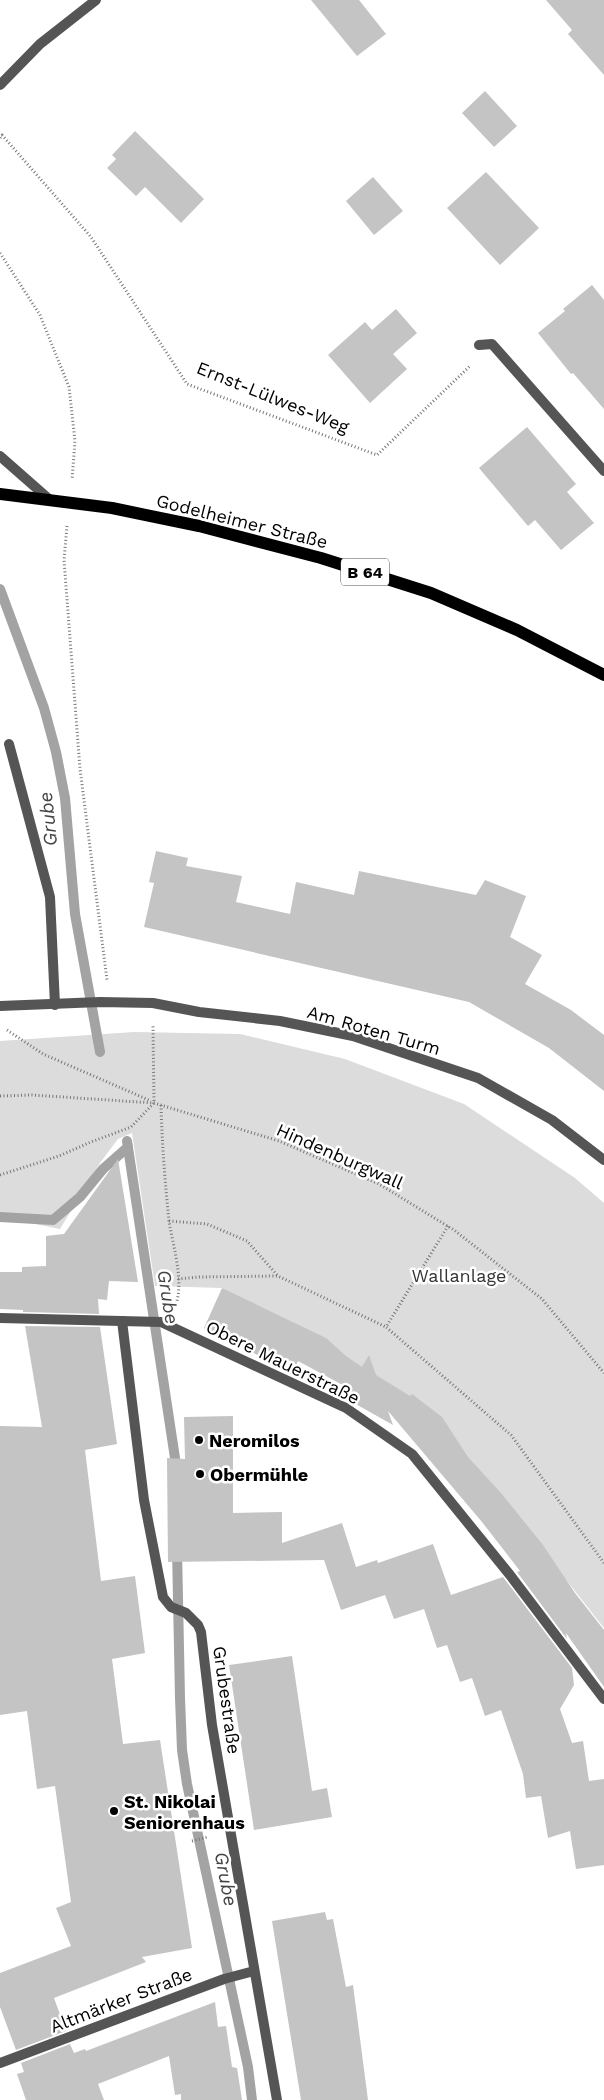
<svg xmlns="http://www.w3.org/2000/svg" width="604" height="2100" viewBox="0 0 604 2100" font-family="'Work Sans',sans-serif">
<rect width="100%" height="100%" fill="#fff"/>
<!-- park -->
<path fill="#dcdcdc" d="M134,1032L240,1034L345,1059L464,1104L575,1178L604,1203V1628L567,1581L335,1357L222,1288L155,1286L132,1133L118,1139L100,1163L60,1229L0,1217V1041Z"/>
<g fill="none" stroke-linecap="round" stroke-linejoin="round">
<!-- stream -->
<g stroke="#a3a3a3" stroke-width="10">
<path d="M0,589L44,708L56,752L65,798L75,914L100,1052"/>
<path d="M127,1141L175,1458"/>
<path d="M0,1217L53,1220L80,1197L103,1169L128,1147"/>
<path d="M177,1549L180,1698L182,1750L187,1784L248,2067L252,2100"/>
</g>
</g>
<!-- building -->
<g fill="#c4c4c4">
<path d="M311,0H359L386,34L357,56Z"/>
<path d="M546,0H604V75L568,34L572,30Z"/>
<path d="M485,91L517,126L494,147L462,113Z"/>
<path d="M135,131L204,199L181,223L145,187L136,196L107,168L116,159L112,155Z"/>
<path d="M486,172L539,228L500,265L447,208Z"/>
<path d="M373,177L403,211L374,235L346,201Z"/>
<path d="M592,285L604,300V409L573,373L571,374L538,333L565,311L563,309Z"/>
<path d="M396,309L417,333L393,354L407,369L370,403L328,355L365,322L372,330Z"/>
<path d="M527,427L576,484L567,492L594,523L561,550L535,520L528,526L479,468Z"/>
<path d="M156,851L188,858L186,866L242,876L236,902L290,914L296,882L354,895L359,871L476,895L485,880L526,896L510,937L542,955L525,984L571,1010L604,1035V1091L549,1048L469,1002L144,927L154,883L149,882Z"/>
<path d="M118,1159L138,1282L109,1281L107,1300L98,1299L99,1314L23,1312V1310L0,1309V1272H22V1267L46,1266V1236L64,1234Z"/>
<path d="M222,1288L326,1338L346,1356L362,1367L369,1355L376,1375L410,1396L412,1394L442,1417L468,1457L501,1493L543,1545L575,1593L604,1630V1687L566,1633L567,1639L517,1572L520,1571L482,1522L388,1411L393,1425L345,1398L350,1389L298,1361L293,1373L204,1328Z"/>
<path d="M25,1326L100,1327L117,1444L85,1450L101,1581L135,1576L145,1653L112,1659L123,1744L160,1740L192,1948L142,1957L146,1962L54,1998L66,2031L16,2050L0,2007V1973L71,1946L56,1908L71,1902L55,1786L37,1789L27,1711L0,1715V1426L42,1427Z"/>
<path d="M233,1416V1513L282,1512V1543L342,1523L356,1567L377,1560L378,1563L433,1544L451,1595L503,1577L572,1668L574,1685L560,1709L572,1743L583,1741L589,1781L604,1779V1865L576,1869L570,1831L548,1838L541,1796L526,1798L523,1774L501,1710L485,1716L472,1678L460,1682L447,1645L437,1648L424,1609L394,1619L385,1595L341,1610L324,1560L168,1562L167,1458L185,1459L184,1417Z"/>
<path d="M292,1656L312,1791L327,1788L332,1817L254,1830L229,1665Z"/>
<path d="M325,1912L327,1920L333,1919L346,1987L353,1985L368,2100H301L272,1921Z"/>
<path d="M215,2002L218,2027L226,2026L232,2067L237,2068L242,2100H181V2094L175,2095L169,2056L98,2084L104,2100H26L17,2074L24,2072L21,2063L70,2044L74,2053L85,2049L86,2051Z"/>
</g>
<g fill="none" stroke-linecap="round" stroke-linejoin="round">
<!-- path -->
<g stroke="#777" stroke-width="3" stroke-dasharray="1 2.5" stroke-linecap="butt">
<path d="M0,138L2,135L91,237L187,384L377,455L470,366"/>
<path d="M0,253L40,315L69,387L75,441L72,480"/>
<path d="M67,526L64,560L80,769L107,980"/>
<path d="M7,1030L43,1054L151,1101"/>
<path d="M0,1096L32,1095L154,1103L279,1141L379,1184L454,1230L542,1299L604,1373"/>
<path d="M161,1105C162,1144 165,1182 169,1221C173,1247 184,1279 176,1305"/>
<path d="M0,1175L59,1156L91,1142L131,1127L154,1103L153,1026"/>
<path d="M169,1221L207,1224L247,1241L278,1276"/>
<path d="M448,1226L386,1327L511,1435L604,1563"/>
<path d="M178,1279L199,1277L278,1276L386,1327"/>
<path d="M192,1841L208,1837"/>
</g>
<!-- lane -->
<path stroke="#555" stroke-width="10" d="M9,744L50,897L55,1005"/>
<!-- street -->
<g stroke="#555" stroke-width="10">
<path d="M0,85L40,44L96,0"/>
<path d="M479,345L492,344L604,471"/>
<path d="M0,456L50,500"/>
<path d="M0,1006L100,1002L153,1003L199,1012L280,1021L353,1036L478,1078L552,1120L604,1160"/>
<path d="M0,1318L161,1322L346,1408L412,1454L510,1575L604,1699"/>
<path d="M122,1321L144,1500L163,1597L171,1607L186,1613L198,1625L201,1632L212,1725L277,2100"/>
<path d="M0,2063L224,1979L254,1971"/>
</g>
<!-- primary -->
<path stroke="#000" stroke-width="12" d="M0,494L112,508L199,526L321,558L431,593L517,630L604,675"/>
</g>
<!-- markers -->
<g fill="#000" stroke="#fff" stroke-width="2">
<circle cx="199" cy="1440" r="5"/>
<circle cx="200" cy="1474" r="5"/>
<circle cx="114" cy="1811" r="5"/>
</g>
<g text-anchor="middle" dominant-baseline="central" stroke-width="5" stroke-linejoin="round" paint-order="stroke">
<!-- shield labels -->
<rect fill="#fff" stroke="#4c4c4c" stroke-width="1" x="341" y="558.5" width="48" height="27" rx="4"/>
<g font-size="16" font-weight="bold" fill="#000">
<text x="365" y="572">B 64</text>
</g>
<!-- street labels -->
<g font-size="18" fill="#000" stroke="#fff">
<text transform="translate(273 397) rotate(22)">Ernst-Lülwes-Weg</text>
<text transform="translate(242 521) rotate(14)">Godelheimer Straße</text>
<text transform="translate(374 1030) rotate(16)">Am Roten Turm</text>
<text transform="translate(340 1156) rotate(24)">Hindenburgwall</text>
<text transform="translate(283 1362) rotate(26)">Obere Mauerstraße</text>
<text transform="translate(227 1700) rotate(82)">Grubestraße</text>
<text transform="translate(121 2000) rotate(-21)">Altmärker Straße</text>
</g>
<!-- park labels -->
<g font-size="18" fill="#333" stroke="#fff">
<text x="459" y="1275">Wallanlage</text>
</g>
<!-- poi labels -->
<g font-size="18" font-weight="bold" fill="#000" stroke="#fff" text-anchor="start">
<text x="209" y="1440">Neromilos</text>
<text x="210" y="1474">Obermühle</text>
<text x="124" y="1801">St. Nikolai<tspan x="124" dy="21">Seniorenhaus</tspan></text>
</g>
<!-- water labels -->
<g font-size="19" font-style="italic" fill="#444" stroke="#fff">
<text transform="translate(48 819) rotate(-96)">Grube</text>
<text transform="translate(168 1297) rotate(81)">Grube</text>
<text transform="translate(226 1879) rotate(79)">Grube</text>
</g>
</g>
</svg>
